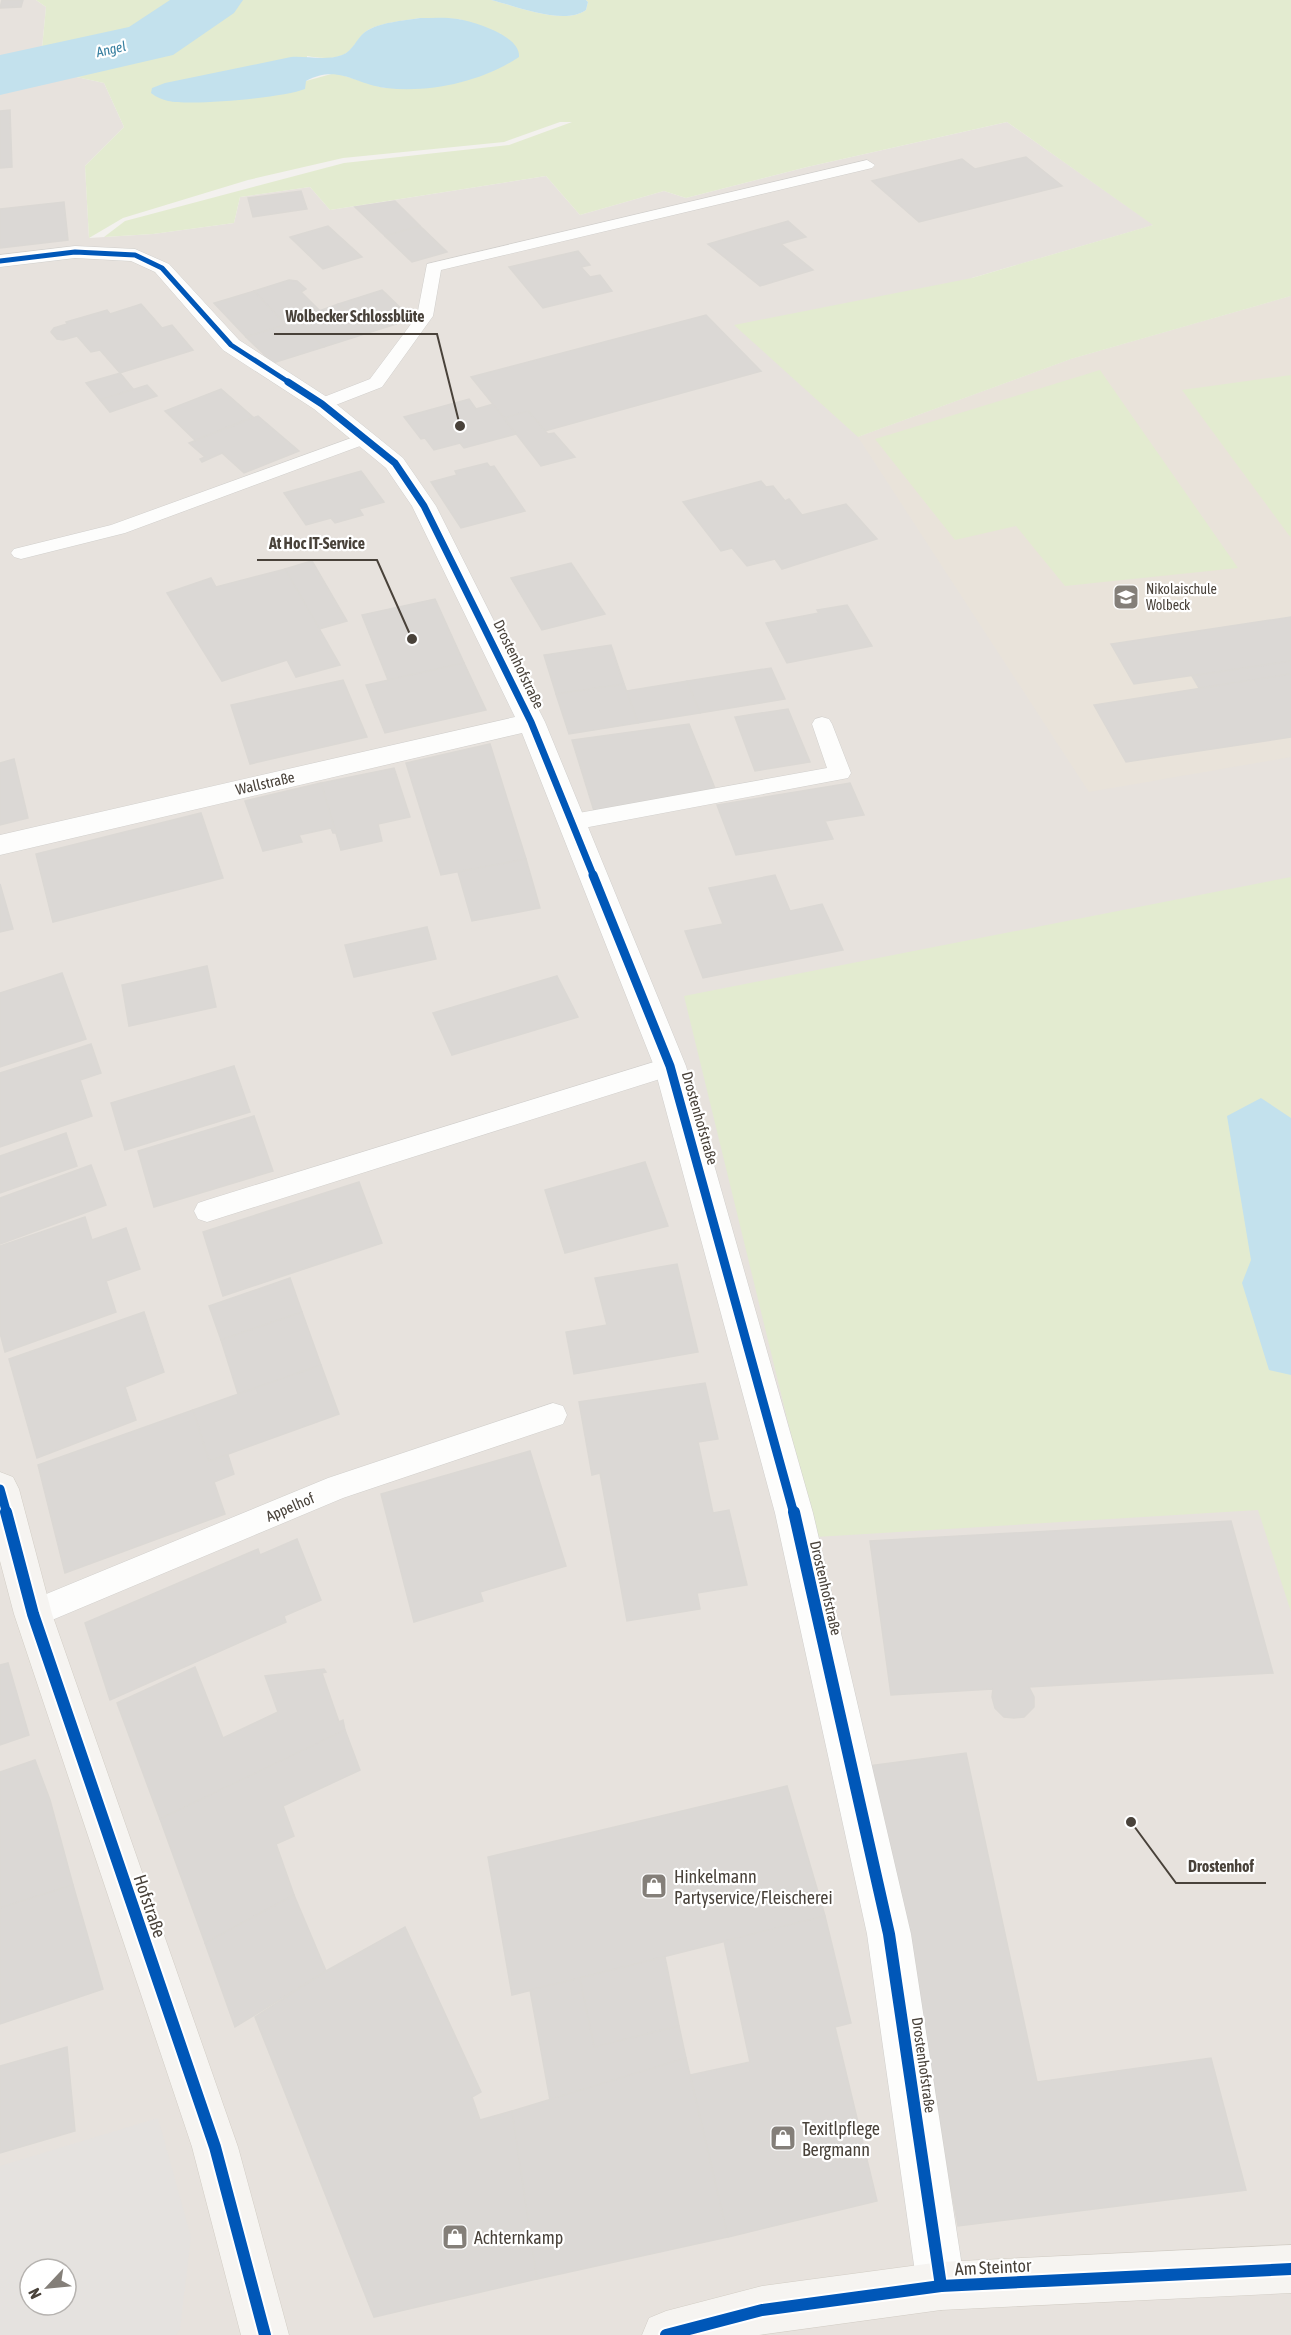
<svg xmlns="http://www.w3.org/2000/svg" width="1291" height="2335" viewBox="0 0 1291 2335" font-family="'Asap Condensed',sans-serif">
<rect width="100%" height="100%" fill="#f3f1ee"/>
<!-- residential -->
<path fill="#e7e2dd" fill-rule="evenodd" d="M0,0H36L46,7L40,69L104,83L124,127L85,166L89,238L153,234L234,223L240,197L310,187L330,210L546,176L580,215L664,191L686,198L807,167L1007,122L1154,225L972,278L858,437L1071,359L1291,296V2335H0ZM30,2269H66V2305H30Z"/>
<!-- education -->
<path fill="#e9e3da" d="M1291,296V757L1089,792L858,437L1071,359Z"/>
<!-- green -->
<g fill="#e3ebd0" fill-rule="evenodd">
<path d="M36,0H491C516,6 564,26 586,10L588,2L586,0H1291V296L1071,359L858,437L734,325L972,278L1153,225L1007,122L807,167L686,198L664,191L580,215L546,176L330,210L310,187L240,197L234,223L153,234L104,237L125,221L344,163L509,145L572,122H560L504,142L343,158L248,180L123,218L89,238L85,166L124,127L104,83L40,69L46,7ZM420,18L459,19L501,34L493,71L463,81L422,88H384L335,73L306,81L307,56C319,58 338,61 349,51C356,45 360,35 368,30C383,22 403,21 420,18Z"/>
<path d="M1100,370L1238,568L1065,586L1016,526L955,540L875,439Z"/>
<path d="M1291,375V538L1182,390Z"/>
<path d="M1291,877V1612L1258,1510L816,1537L684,996Z"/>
</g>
<!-- parking -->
<path fill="#e5e2df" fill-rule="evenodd" d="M158,2118L191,2237L180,2329L176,2335H0V2166ZM30,2269H66V2305H30Z"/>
<!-- water -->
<g fill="#c3e1ed">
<path d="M491,0H586L588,2L586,10C564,26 516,6 491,0Z"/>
<path d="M420,18C432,18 446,17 458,19C475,22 521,36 519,57C481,82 431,93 386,88C354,84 338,64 306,81L305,89C282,98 192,106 168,101C161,99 156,97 151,93L152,88L165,83L291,57C308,56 325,61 342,55C353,51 356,39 365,32C379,22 403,21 420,18Z"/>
<path d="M1261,1098L1291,1118V1375L1269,1370L1242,1283L1251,1260L1227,1116Z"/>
</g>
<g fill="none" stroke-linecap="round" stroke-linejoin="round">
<!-- river -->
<path fill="#c3e1ed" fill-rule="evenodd" d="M170,0H243L234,13L173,55L0,95V55L129,27Z"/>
</g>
<!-- building -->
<g fill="#dbd8d5" stroke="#dbd8d4" stroke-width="1.5">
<path d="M2,0H23L21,7L0,8Z"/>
<path d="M10,110L12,167L0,168V111Z"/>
<path d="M1026,157L1062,186L919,222L872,181L962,159L975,169Z"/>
<path d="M301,191L307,209L253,217L248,198Z"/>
<path d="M395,201L420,226L385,236L355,207Z"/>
<path d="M64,202L68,240L0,248V209Z"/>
<path d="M788,221L806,237L781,244L813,270L760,286L708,244Z"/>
<path d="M328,226L362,257L323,269L290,237Z"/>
<path d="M420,226L447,252L412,262L385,236Z"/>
<path d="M578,251L590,265L581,267L590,277L600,275L612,291L543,308L509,267Z"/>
<path d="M289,280L297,281L306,289L301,292L322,313L286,325L254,291Z"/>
<path d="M382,290L409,316V320L368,333L338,304Z"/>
<path d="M254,291L286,325L246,337L214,303Z"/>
<path d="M141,304L162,328L172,325L193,350L120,373L100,350L91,352L77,336L63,340L57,339L51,332L54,328L67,324L66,322L107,310L110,314Z"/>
<path d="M338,304L368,333L324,347L298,321L322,313L319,311Z"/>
<path d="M706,315L761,371L545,431L528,411L504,418L471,377Z"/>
<path d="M298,321L324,347L273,363L246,337Z"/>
<path d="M120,373L133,389L100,400L86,383Z"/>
<path d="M147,385L157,396L110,412L100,400Z"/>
<path d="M221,389L253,417L195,440L165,411Z"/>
<path d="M469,399L476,409L493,404L516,434L464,448L460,443L434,450L425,438L421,439L404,417Z"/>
<path d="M528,411L545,431L548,434L554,433L575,457L541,466L504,418Z"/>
<path d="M258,416L299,451L244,473L222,453L202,462L200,459L205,457L189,443Z"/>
<path d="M487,463L490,467L494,466L525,511L461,528L431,482L457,475L455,471Z"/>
<path d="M361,471L384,502L359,509L363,515L335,523L331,518L306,525L284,493Z"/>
<path d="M761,481L766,487L773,486L785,501L789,499L802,515L846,504L877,539L782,569L775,559L747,566L732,548L721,551L683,502Z"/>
<path d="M312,561L347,621L319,629L285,569Z"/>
<path d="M571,563L605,614L542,630L511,578Z"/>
<path d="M285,569L340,665L296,677L287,660L222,681L167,593L211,578L216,587Z"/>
<path d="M435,599L464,663L388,680L362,615Z"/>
<path d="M847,605L872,646L787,663L766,623L819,613L817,610Z"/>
<path d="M1291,617V661L1134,684L1111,644Z"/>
<path d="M611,645L624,684L556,694L544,655Z"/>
<path d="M1291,661V674L1199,688L1192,676Z"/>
<path d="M464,663L486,710L385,733L366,685Z"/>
<path d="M771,668L785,699L700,713L687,681Z"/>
<path d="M1291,674V737L1126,762L1094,705Z"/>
<path d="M343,680L367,737L250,764L231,705Z"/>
<path d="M687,681L700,713L638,723L626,691Z"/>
<path d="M624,684L638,723L569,734L556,694Z"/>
<path d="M788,709L810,762L755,771L735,717Z"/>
<path d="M689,724L716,791L594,811L572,740Z"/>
<path d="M490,744L526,859L441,875L406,763Z"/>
<path d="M14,759L28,818L0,825V763Z"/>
<path d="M394,768L410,817L378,824L382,841L341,850L321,783Z"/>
<path d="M321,783L336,833H333L331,828L299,835L302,842L263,851L245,801Z"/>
<path d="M850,783L864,815L825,821L833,839L736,855L717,805Z"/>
<path d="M201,813L223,878L53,922L36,854Z"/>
<path d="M526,859L540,908L472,921L458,872Z"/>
<path d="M775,875L790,911L822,904L843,950L703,978L685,931L723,924L709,888Z"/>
<path d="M0,884L13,929L0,932Z"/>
<path d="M427,927L436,959L354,977L345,945Z"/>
<path d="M207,966L216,1007L129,1026L122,985Z"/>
<path d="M62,973L86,1039L0,1067V993Z"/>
<path d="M557,976L578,1017L452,1055L433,1013Z"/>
<path d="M91,1044L101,1073L80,1080L92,1116L0,1147V1073Z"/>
<path d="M234,1066L250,1112L125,1150L111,1103Z"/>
<path d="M254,1116L273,1171L154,1207L138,1151Z"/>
<path d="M66,1133L77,1166L0,1193V1156Z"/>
<path d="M645,1162L668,1226L565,1253L545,1190Z"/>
<path d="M91,1165L106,1205L0,1244V1198Z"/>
<path d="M359,1182L382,1243L223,1296L203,1232Z"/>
<path d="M85,1217L92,1240L126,1228L140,1269L106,1281L116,1312L5,1352L0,1333V1246Z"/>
<path d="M677,1264L698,1352L574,1374L566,1332L607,1325L595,1278Z"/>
<path d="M290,1278L302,1312L221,1340L209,1306Z"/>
<path d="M144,1312L164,1372L125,1387L136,1420L37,1458L9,1359Z"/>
<path d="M302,1312L321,1365L238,1394L221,1340Z"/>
<path d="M321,1365L339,1414L209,1461L193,1410Z"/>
<path d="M705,1383L718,1439L698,1442L713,1513L729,1510L747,1585L697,1593L700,1609L627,1621L600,1473L592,1475L579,1402Z"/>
<path d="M193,1410L209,1461L228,1455L234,1474L214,1482L225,1514L65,1573L38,1465Z"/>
<path d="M530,1451L566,1566L480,1592L483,1601L414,1622L381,1494Z"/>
<path d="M1231,1521L1273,1673L1029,1687L1034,1697V1707L1024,1717L1014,1718L1004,1717L995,1708L992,1697L993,1689L891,1695L870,1541Z"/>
<path d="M297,1539L321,1600L284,1616L286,1622L110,1700L85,1623L258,1549L260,1555Z"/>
<path d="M8,1663L29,1735L0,1745V1665Z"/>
<path d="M195,1667L223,1738L278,1712L265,1676L324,1669L326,1672L322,1673L339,1722L343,1720L345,1730L160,1819L117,1703Z"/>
<path d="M345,1730L360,1770L283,1806L294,1836L276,1844L294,1895L205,1943L160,1819Z"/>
<path d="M966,1753L1037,2082L1211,2058L1246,2190L958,2226L897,1894L869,1766Z"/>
<path d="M35,1760L50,1800L73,1885L0,1908V1772Z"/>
<path d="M787,1786L825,1916L512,1995L488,1857Z"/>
<path d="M73,1885L103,1989L0,2024V1908Z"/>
<path d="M294,1895L326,1971L235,2027L205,1943Z"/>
<path d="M825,1916L851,2023L835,2027L877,2201L728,2237L690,2075L750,2062L724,1941Z"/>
<path d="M405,1927L481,2092L472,2097L480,2120L512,2111L537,2279L374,2317L255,2017L326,1971Z"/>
<path d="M665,1957L679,2026L594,2047L580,1978Z"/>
<path d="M580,1978L594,2047L679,2026L686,2058L550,2100L530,1990Z"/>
<path d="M67,2047L75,2131L0,2153V2066Z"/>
<path d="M686,2058L728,2237L537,2279L512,2111Z"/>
</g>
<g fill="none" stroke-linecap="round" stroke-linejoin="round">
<!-- lane casing -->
<g stroke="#d1cfcc" stroke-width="1">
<g id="lane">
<path d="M867,160L875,165L872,168L441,270L433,316L382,387L328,408H316L313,404L316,400L370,379L417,316L427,264Z"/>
<path d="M365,433L371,434L374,438L371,442L125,533L21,559L14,557L11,553L14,549L111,525Z"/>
<path d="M822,717L829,719L832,724L851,773L848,778L573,830L565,827L562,822L565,817L573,814L827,768L812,724L815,719Z"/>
<path d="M670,1057L679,1059L682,1066L679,1073L207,1222L198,1219L194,1211L198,1203L207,1200Z"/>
<path d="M553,1403L563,1406L567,1415L563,1424L343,1498L33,1628L22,1624L18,1614L22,1604L328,1478Z"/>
</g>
</g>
<!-- street casing -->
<g stroke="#d1cfcc" stroke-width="1">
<path id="street" d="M75,246L135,249L169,264L239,340L330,399L403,458L436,506L545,722L686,1066L813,1513L911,1934L965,2286L958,2303L941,2310L924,2303L917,2286L867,1934L775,1513L654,1066L522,733L0,855V835L515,717L412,506L386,468L314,409L223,350L155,272L131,261L75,258L0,267V255Z"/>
</g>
<!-- secondary casing -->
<g stroke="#d2cdc5" stroke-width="1">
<g id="secondary">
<path d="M0,1472L13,1477L19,1489L52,1614L238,2147L289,2335H241L192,2147L14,1614L0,1561Z"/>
<path d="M1291,2245V2293L941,2310L759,2335H642L649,2318L666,2311L762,2286L941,2262Z"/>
</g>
</g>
<!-- lane -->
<use href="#lane" fill="#fdfdfc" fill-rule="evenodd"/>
<!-- street -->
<use href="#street" fill="#fdfdfc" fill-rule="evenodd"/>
<!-- secondary -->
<use href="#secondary" fill="#f6f4f1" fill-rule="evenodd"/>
<!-- cycleway-far3 casing -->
<g stroke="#fff" stroke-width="8">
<path id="cycleway-far3" d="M0,261L75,252L135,255L162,268L231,345L290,383"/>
</g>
<!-- cycleway-far2 casing -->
<g stroke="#fff" stroke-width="10">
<path id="cycleway-far2" d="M288,382L322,404L395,463L424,506L531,722L594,877"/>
</g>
<!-- cycleway-far1 casing -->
<g stroke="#fff" stroke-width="13">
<g id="cycleway-far1">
<path d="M593,875L670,1066L794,1514"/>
<path d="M0,1489L7,1514"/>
</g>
</g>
<!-- cycleway casing -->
<g stroke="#fff" stroke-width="16">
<g id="cycleway">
<path d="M6,1512L33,1614L215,2147L265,2335"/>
<path d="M794,1512L889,1934L941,2286"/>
<path d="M666,2335L762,2310L941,2286L1291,2269"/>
</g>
</g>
<!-- cycleway-far3 -->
<use href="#cycleway-far3" stroke="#0057b8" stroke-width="5"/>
<!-- cycleway-far2 -->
<use href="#cycleway-far2" stroke="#0057b8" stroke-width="7"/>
<!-- cycleway-far1 -->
<use href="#cycleway-far1" stroke="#0057b8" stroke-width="9"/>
<!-- cycleway -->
<use href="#cycleway" stroke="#0057b8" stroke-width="12"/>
</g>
<!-- icons -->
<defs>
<g id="school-square" transform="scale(1.35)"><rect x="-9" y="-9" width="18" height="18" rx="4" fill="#847f79" stroke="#fff"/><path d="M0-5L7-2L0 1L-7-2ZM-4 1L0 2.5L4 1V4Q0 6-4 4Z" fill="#fff"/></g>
<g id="shop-square" transform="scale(1.35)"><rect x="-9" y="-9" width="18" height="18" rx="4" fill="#847f79" stroke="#fff"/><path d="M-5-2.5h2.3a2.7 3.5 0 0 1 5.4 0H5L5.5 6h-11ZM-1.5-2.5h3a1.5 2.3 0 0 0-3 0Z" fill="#fff"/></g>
</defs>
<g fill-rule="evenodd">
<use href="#school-square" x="1126" y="597"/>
<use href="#shop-square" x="654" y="1886"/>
<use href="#shop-square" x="783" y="2138"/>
<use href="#shop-square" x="455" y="2237"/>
</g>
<g text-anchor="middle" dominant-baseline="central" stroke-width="4.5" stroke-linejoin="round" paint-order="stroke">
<!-- far-water labels -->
<g font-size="14" font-style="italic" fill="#357e9f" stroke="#fff">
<text transform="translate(111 49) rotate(-13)">Angel</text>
</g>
<!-- far-poi labels -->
<g font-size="14" fill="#49423a" stroke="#fff" text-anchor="start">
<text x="1146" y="589">Nikolaischule<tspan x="1146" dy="16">Wolbeck</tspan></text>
</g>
<!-- street labels -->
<g font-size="15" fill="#49423a" stroke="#fff">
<text transform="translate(519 664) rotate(64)">Drostenhofstraße</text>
<text transform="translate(265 783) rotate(-13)">Wallstraße</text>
<text transform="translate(700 1118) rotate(74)">Drostenhofstraße</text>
<text transform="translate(290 1507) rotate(-23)">Appelhof</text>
<text transform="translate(826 1588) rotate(77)">Drostenhofstraße</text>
<text transform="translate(924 2065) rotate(82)">Drostenhofstraße</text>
</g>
<!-- near-poi labels -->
<g font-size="18" fill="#49423a" stroke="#fff" text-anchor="start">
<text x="674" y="1876">Hinkelmann<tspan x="674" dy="21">Partyservice/Fleischerei</tspan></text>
<text x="802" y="2128">Texitlpflege<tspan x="802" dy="21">Bergmann</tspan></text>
<text x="474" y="2237">Achternkamp</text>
</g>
<!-- near-street labels -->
<g font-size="18" fill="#49423a" stroke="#fff">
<text transform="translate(150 1906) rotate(71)">Hofstraße</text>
<text transform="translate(993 2267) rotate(-3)">Am Steintor</text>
</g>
</g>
<!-- callouts -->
<path fill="none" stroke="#49423a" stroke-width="2" d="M460 426L437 334H274M412 639L377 560H257M1131 1822L1176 1883H1266"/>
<g fill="#49423a" stroke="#fff" stroke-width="2">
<circle cx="460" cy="426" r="6"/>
<circle cx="412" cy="639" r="6"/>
<circle cx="1131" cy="1822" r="6"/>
</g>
<g font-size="16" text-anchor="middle" font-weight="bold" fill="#49423a" stroke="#fff" stroke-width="4.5" stroke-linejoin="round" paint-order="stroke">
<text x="355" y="322">Wolbecker Schlossblüte</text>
<text x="317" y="549">At Hoc IT-Service</text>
<text x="1221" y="1872">Drostenhof</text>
</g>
<!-- north arrow -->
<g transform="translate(48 2287) rotate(244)"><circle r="28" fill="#ffffff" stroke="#b6b3b0" stroke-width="1.5"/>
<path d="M0-4.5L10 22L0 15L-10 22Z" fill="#847f79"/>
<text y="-9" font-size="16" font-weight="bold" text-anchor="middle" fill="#49423a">N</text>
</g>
</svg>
